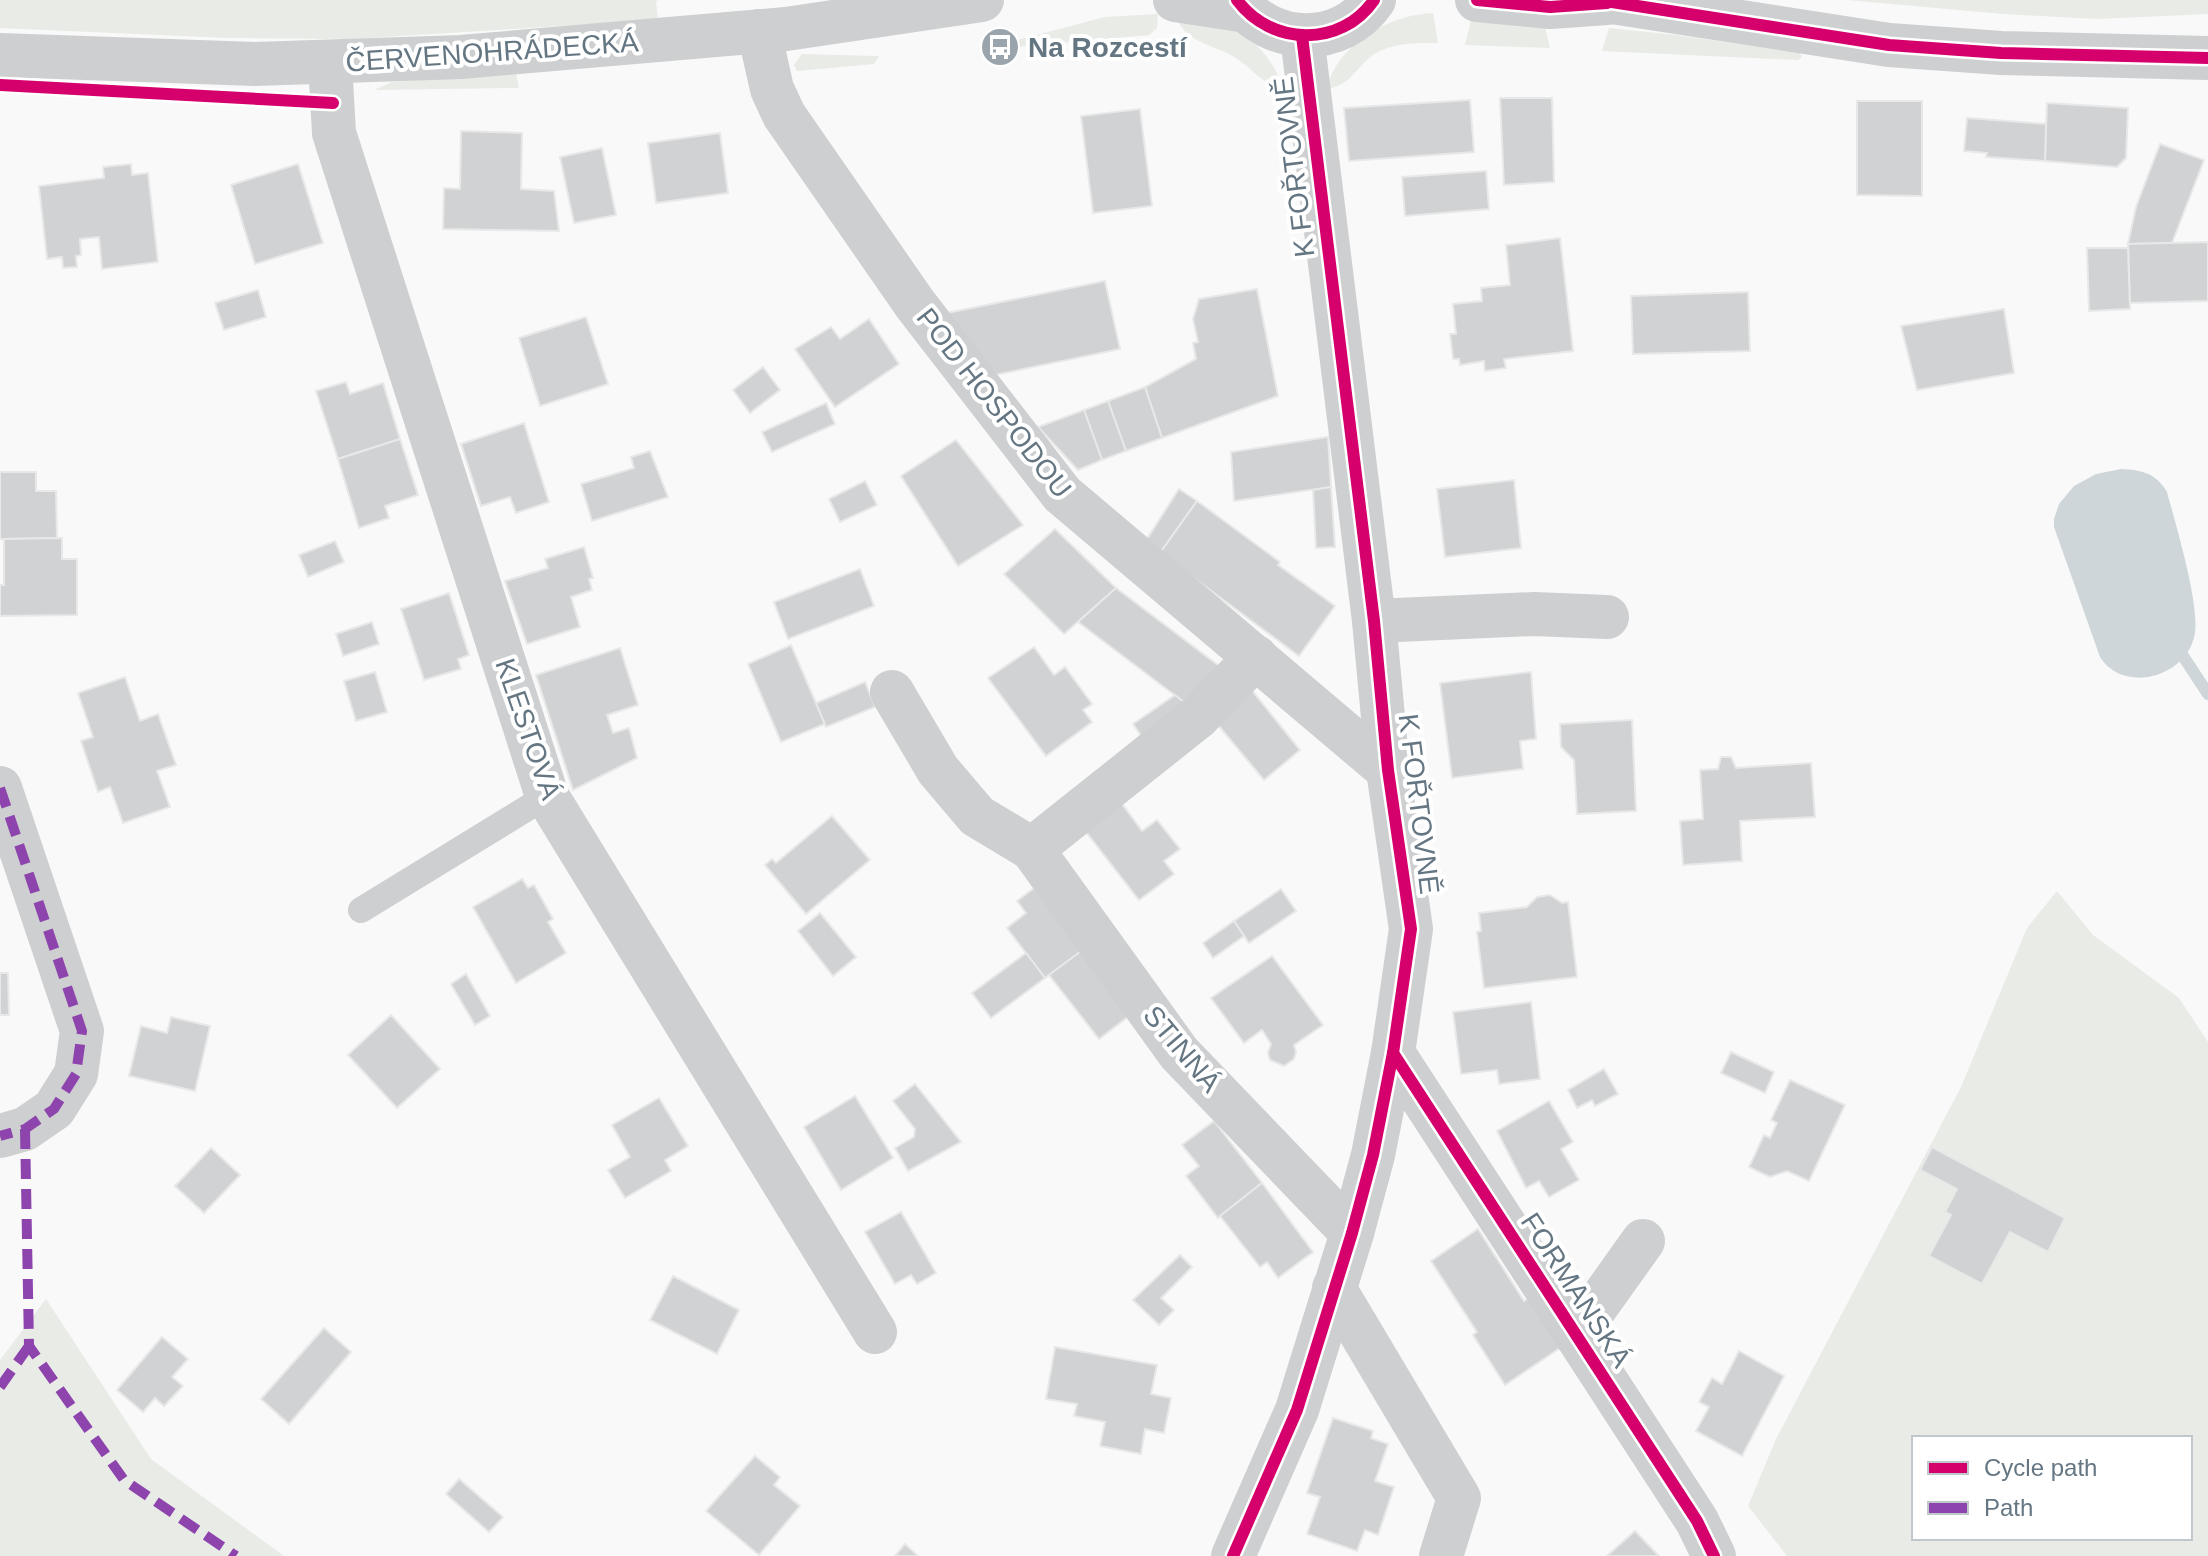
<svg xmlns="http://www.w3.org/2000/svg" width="2208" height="1556" viewBox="0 0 2208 1556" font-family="Helvetica,sans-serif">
<rect width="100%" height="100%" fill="#f9f9f9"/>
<!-- green -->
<g fill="#e8ebe6" fill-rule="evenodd">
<path d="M0,0H659L656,1L658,20L350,39L227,38L0,28Z"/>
<path d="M1847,0H2208V14L2097,19L2003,14Z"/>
<path d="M1433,13L1438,43C1417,43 1396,42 1376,53C1357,65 1350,87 1326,89C1339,43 1388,15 1433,13Z"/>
<path d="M1158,14L1157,28L1149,35L1006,48L1005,43L1105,17Z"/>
<path d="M1472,16L1544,23L1550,48L1465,45Z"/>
<path d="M1178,21C1192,22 1208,21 1222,25C1252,32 1275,62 1284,90C1264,86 1253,69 1236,58C1217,46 1188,43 1178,21Z"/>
<path d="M1609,28L1676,35L1800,53L1802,57L1798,60L1602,51Z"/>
<path d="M802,54L877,56H879L874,64L797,71L794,65Z"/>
<path d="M516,73L519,88L374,90L392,82Z"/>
<path d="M2057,891L2093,935L2179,998L2208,1042V1556H1787L1748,1506L1776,1439L1961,1087L2027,928ZM1914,1438H2190V1538H1914Z"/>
<path d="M46,1299L151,1459L284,1556H0V1360Z"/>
</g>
<!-- water -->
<path fill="#ced6d9" d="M2121,469C2142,470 2156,473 2167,492C2176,526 2199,601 2195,633C2191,657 2171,673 2148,677C2128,680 2110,673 2100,657L2054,527V519L2059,504L2074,486L2096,474Z"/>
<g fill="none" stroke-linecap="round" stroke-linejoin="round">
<!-- stream -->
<path stroke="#ced6d9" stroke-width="12" d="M2177,647L2208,694"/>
</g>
<!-- building -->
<g fill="#d0d2d3" stroke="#e8e8e8" stroke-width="2">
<path d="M1500,98H1552L1554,182L1504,185Z"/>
<path d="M1470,100L1474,152L1349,161L1344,108Z"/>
<path d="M1857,101H1922V196L1857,195Z"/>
<path d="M2047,103L2128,108L2126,158L2117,167L2045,161Z"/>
<path d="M1140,109L1152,206L1093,213L1081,116Z"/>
<path d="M1967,118L2046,124L2045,161L1986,157L1987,153L1964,151Z"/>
<path d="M461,131L522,133L521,189L554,191L559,231L443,229L444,188L460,189Z"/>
<path d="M720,133L728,193L656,203L648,143Z"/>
<path d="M2160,144L2204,160L2172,243L2128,244L2136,207Z"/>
<path d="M602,148L616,215L574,223L560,157Z"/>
<path d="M131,164L132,175L148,173L158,262L102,269L99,237L80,239L81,255L76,256L77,267L63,268L62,257L47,259L39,186L104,178L103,167Z"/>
<path d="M298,164L323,243L255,264L231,185Z"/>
<path d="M1486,171L1489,209L1405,216L1402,177Z"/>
<path d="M1560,238L1573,351L1504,359L1506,368L1485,371L1484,361L1460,365L1459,359H1453L1450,334H1456L1453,304L1482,301L1481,288L1510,285L1506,245Z"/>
<path d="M2208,242V301L2130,303L2128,244Z"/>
<path d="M2087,248H2128L2130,309L2089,311Z"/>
<path d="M1105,281L1120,349L990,376L947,313Z"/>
<path d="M1257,289L1278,396L1162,438L1145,387L1196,359L1193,343L1198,342L1193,319L1199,299Z"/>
<path d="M258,290L266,317L224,330L215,303Z"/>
<path d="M1748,292L1750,351L1633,354L1631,296Z"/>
<path d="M2004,309L2014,373L1917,390L1901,326Z"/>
<path d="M586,317L608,384L540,406L519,338Z"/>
<path d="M869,319L899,364L835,407L795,349L831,327L840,339Z"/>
<path d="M763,367L780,390L750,413L733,390Z"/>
<path d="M346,382L350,394L383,383L400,439L338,459L316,391Z"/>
<path d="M1145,387L1162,438L1126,451L1108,401Z"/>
<path d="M1108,401L1126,451L1102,460L1084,410Z"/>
<path d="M826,403L835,424L772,452L762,432Z"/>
<path d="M1084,410L1102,460L1078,470L1038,427Z"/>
<path d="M524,423L549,502L516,513L510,497L481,506L461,444Z"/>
<path d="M1328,437L1331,487L1234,501L1231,452Z"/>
<path d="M400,439L418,495L385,506L389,518L359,528L338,459Z"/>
<path d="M956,440L1023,525L958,566L901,476Z"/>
<path d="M650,451L668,497L592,521L581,484L634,468L631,457Z"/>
<path d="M0,472H36V491H56L57,538L0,539Z"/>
<path d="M1514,480L1521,548L1445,557L1437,489Z"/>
<path d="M865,481L877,505L840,522L829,499Z"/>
<path d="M1331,487L1335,547L1316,548L1313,490Z"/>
<path d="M1179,489L1197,501L1160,553L1147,539Z"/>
<path d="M1197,501L1280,562L1278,565L1335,606L1299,656L1160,553Z"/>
<path d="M1055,529L1116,588L1064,634L1004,574Z"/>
<path d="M62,538V559H77V615L0,616V585H4V539Z"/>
<path d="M335,541L344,562L308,577L299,555Z"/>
<path d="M584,547L593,578L589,579L592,590L571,597L580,627L527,644L505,581L548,568L545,559Z"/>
<path d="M860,569L874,606L788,639L774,602Z"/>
<path d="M1116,588L1227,672L1193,709L1078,622Z"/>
<path d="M449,593L469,655L458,659L461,669L424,680L401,609Z"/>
<path d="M372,622L379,644L343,656L336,634Z"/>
<path d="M791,645L825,724L781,742L748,664Z"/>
<path d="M1034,647L1054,675L1065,667L1092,704L1083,710L1092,722L1046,756L988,678Z"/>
<path d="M620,648L638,705L607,715L613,733L629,728L637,758L573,790L536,675Z"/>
<path d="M375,672L387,712L356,721L344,681Z"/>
<path d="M1531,672L1536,739L1520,741L1523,769L1452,778L1440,683Z"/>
<path d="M125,677L140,721L158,714L176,765L157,771L170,807L123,823L110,787L98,792L81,741L93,737L78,693Z"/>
<path d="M865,682L875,707L826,727L816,703Z"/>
<path d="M1250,688L1300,750L1264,780L1213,719Z"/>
<path d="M1175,695L1193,709L1147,744L1133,724Z"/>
<path d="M1632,720L1636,811L1577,814L1574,760L1561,747L1560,724Z"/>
<path d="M1721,757H1731L1736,768L1811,763L1815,817L1740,821L1742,861L1683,865L1680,821L1703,819L1700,770L1718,769Z"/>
<path d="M1117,797L1142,831L1157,820L1180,849L1164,861L1174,874L1139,900L1080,824Z"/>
<path d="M832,816L870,860L806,914L765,865L772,859L776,863Z"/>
<path d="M522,879L528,888L534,885L553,919L548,922L566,953L516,983L473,907Z"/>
<path d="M1037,886L1084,949L1045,978L1007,928L1026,913L1017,901Z"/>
<path d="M1281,889L1296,911L1249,943L1234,921Z"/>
<path d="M1550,895L1562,903L1568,902L1577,977L1484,988L1477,932L1481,931L1479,913L1527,907L1537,897Z"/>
<path d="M820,913L856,957L833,976L798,931Z"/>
<path d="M1234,921L1244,936L1213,958L1203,943Z"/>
<path d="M1084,949L1133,1013L1099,1039L1049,975Z"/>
<path d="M1026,953L1045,978L991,1018L972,993Z"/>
<path d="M1272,956L1323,1025L1294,1045L1296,1052L1294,1059L1284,1066L1270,1060L1268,1053L1271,1044L1262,1030L1244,1043L1211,998Z"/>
<path d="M0,973H8L9,1015H0Z"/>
<path d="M466,974L490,1016L475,1025L451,984Z"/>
<path d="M1531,1002L1540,1079L1499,1084L1497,1070L1461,1074L1453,1012Z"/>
<path d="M391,1015L440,1069L397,1108L348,1055Z"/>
<path d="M171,1017L210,1026L195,1091L129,1076L141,1026L167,1033Z"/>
<path d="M1731,1052L1774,1072L1765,1093L1721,1073Z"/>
<path d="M1604,1069L1618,1094L1595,1106L1592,1100L1577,1108L1568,1090Z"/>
<path d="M1790,1080L1845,1105L1809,1181L1787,1171L1770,1177L1749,1167L1764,1135L1770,1138L1777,1123L1771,1120Z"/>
<path d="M915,1084L961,1142L908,1171L895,1148L914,1137L915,1129L893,1101Z"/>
<path d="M855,1096L893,1158L841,1190L804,1127Z"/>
<path d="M659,1098L688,1146L665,1160L671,1171L625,1198L608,1170L630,1157L612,1125Z"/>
<path d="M1549,1101L1573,1142L1561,1149L1579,1180L1549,1197L1539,1181L1526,1188L1497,1131Z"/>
<path d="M1214,1121L1262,1183L1218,1218L1186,1176L1199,1166L1182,1145Z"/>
<path d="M1932,1147L2065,1218L2048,1252L2010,1232L1982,1284L1929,1256L1951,1215L1945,1212L1957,1189L1920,1170Z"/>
<path d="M211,1148L240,1175L204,1213L175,1186Z"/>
<path d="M1262,1183L1313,1252L1278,1278L1267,1262L1260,1267L1220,1216Z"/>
<path d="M901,1212L936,1273L917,1284L911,1275L895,1284L865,1232Z"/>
<path d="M1478,1229L1524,1301L1531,1297L1560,1348L1505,1385L1473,1335L1477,1332L1431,1261Z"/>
<path d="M1180,1255L1192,1267L1161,1298L1174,1310L1159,1325L1133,1300Z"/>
<path d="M673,1276L739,1310L717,1354L650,1320Z"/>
<path d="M324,1328L351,1352L289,1424L261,1399Z"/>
<path d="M162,1337L188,1359L172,1377L183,1386L164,1406L155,1398L143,1412L117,1390Z"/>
<path d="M1055,1347L1157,1365L1151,1394L1171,1398L1164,1433L1145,1429L1141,1454L1100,1446L1105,1422L1074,1416L1077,1404L1046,1399Z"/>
<path d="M1739,1351L1784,1376L1742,1456L1696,1431L1709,1407L1699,1402L1712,1378L1722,1384Z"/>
<path d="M1333,1418L1373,1431L1371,1438L1388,1444L1375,1481L1394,1487L1378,1535L1365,1530L1357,1551L1307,1534L1320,1497L1307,1493Z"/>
<path d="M755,1456L780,1477L774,1485L800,1506L759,1555L706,1511Z"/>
<path d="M459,1479L503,1517L489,1532L446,1494Z"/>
<path d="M1635,1531L1659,1556H1607Z"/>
<path d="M905,1544L918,1556H895Z"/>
</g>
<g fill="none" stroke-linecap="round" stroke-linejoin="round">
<!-- service -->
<path stroke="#cecfd0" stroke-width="26" d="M361,910L547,796"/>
<!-- minor -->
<g stroke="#cecfd0" stroke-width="44">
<path d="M759,31L772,89L784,115L915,304L1062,494L1388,770"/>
<path d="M330,63L334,133L547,796L875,1332"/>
<path d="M1374,621L1534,614L1607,617"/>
<path d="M1256,657L1198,717L1032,849L1179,1053L1352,1233"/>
<path d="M892,692L938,770L977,816L1032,849"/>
<path d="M0,788L82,1031L76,1074L54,1109L25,1129L0,1136"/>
<path d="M1393,1053L1697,1521L1714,1556"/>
<path d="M1334,1288L1459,1498L1441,1556"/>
<path d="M1576,1335L1643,1241"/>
</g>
<!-- tertiary -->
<g stroke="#cecfd0" stroke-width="44">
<path d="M1175,0L1247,11"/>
<path d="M1237,0C1271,46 1341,48 1374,0"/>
<path d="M1477,0L1550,7L1607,3"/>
<path d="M1599,0L1889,45L2001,53L2208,58"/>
<path d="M0,55L255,64L461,57L786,29L982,0"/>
<path d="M1233,1556L1297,1410L1352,1233L1373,1155L1393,1053L1411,929L1388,770L1374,621L1302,36"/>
</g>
<!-- quiet -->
<g stroke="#8e44ad" stroke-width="10" stroke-dasharray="20 10" stroke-linecap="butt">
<path d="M0,788L82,1031L76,1074L54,1109L25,1129L0,1136"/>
<path d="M25,1129L29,1346L124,1480L236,1556"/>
<path d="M0,1387L29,1346"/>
</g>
<!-- cycleway casing -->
<g stroke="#fff" stroke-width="17">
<g id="cycleway">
<path d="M1237,0C1271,46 1341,48 1374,0"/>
<path d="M1477,0L1550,7L1607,3"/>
<path d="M1599,0L1889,45L2001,53L2208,58"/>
<path d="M0,85L333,103"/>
<path d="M1393,1053L1697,1521L1714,1556"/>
<path d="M1233,1556L1297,1410L1352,1233L1373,1155L1393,1053L1411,929L1388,770L1374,621L1302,36"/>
</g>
</g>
<!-- cycleway -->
<use href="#cycleway" stroke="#d6006c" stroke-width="12"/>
</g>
<!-- icons -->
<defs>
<g id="bus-disc" transform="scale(2)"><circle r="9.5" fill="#99a4ac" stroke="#fff"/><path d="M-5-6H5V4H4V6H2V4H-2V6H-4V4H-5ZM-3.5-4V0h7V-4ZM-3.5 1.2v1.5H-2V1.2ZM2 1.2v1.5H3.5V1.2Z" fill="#fff"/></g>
</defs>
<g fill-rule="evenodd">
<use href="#bus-disc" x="1000" y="47"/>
</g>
<g text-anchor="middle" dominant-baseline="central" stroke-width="8" stroke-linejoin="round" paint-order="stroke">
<!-- poi labels -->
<g font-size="28" font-weight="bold" fill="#657683" stroke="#fff" text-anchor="start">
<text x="1028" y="47">Na Rozcestí</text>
</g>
<!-- street labels -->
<g font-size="28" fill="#657683" stroke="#fff">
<text transform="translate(492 52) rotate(-4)">ČERVENOHRÁDECKÁ</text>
<text transform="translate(1294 167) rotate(-97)">K FOŘTOVNĚ</text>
<text transform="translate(994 403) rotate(52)">POD HOSPODOU</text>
<text transform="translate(528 729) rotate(71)">KLESTOVÁ</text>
<text transform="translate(1419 804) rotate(83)">K FOŘTOVNĚ</text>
<text transform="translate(1182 1049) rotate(50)">STINNÁ</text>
<text transform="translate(1576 1290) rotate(57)">FORMANSKÁ</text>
</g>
</g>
<!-- legend -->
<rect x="1912" y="1436" width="280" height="104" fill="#ffffff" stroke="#c1c8cd" stroke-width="2"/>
<rect x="1928" y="1462" width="40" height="12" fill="#d6006c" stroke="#c1c8cd" stroke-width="2"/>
<text x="1984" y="1476" font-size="24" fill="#657683">Cycle path</text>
<rect x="1928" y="1502" width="40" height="12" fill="#8e44ad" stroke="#c1c8cd" stroke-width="2"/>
<text x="1984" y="1516" font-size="24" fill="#657683">Path</text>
</svg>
